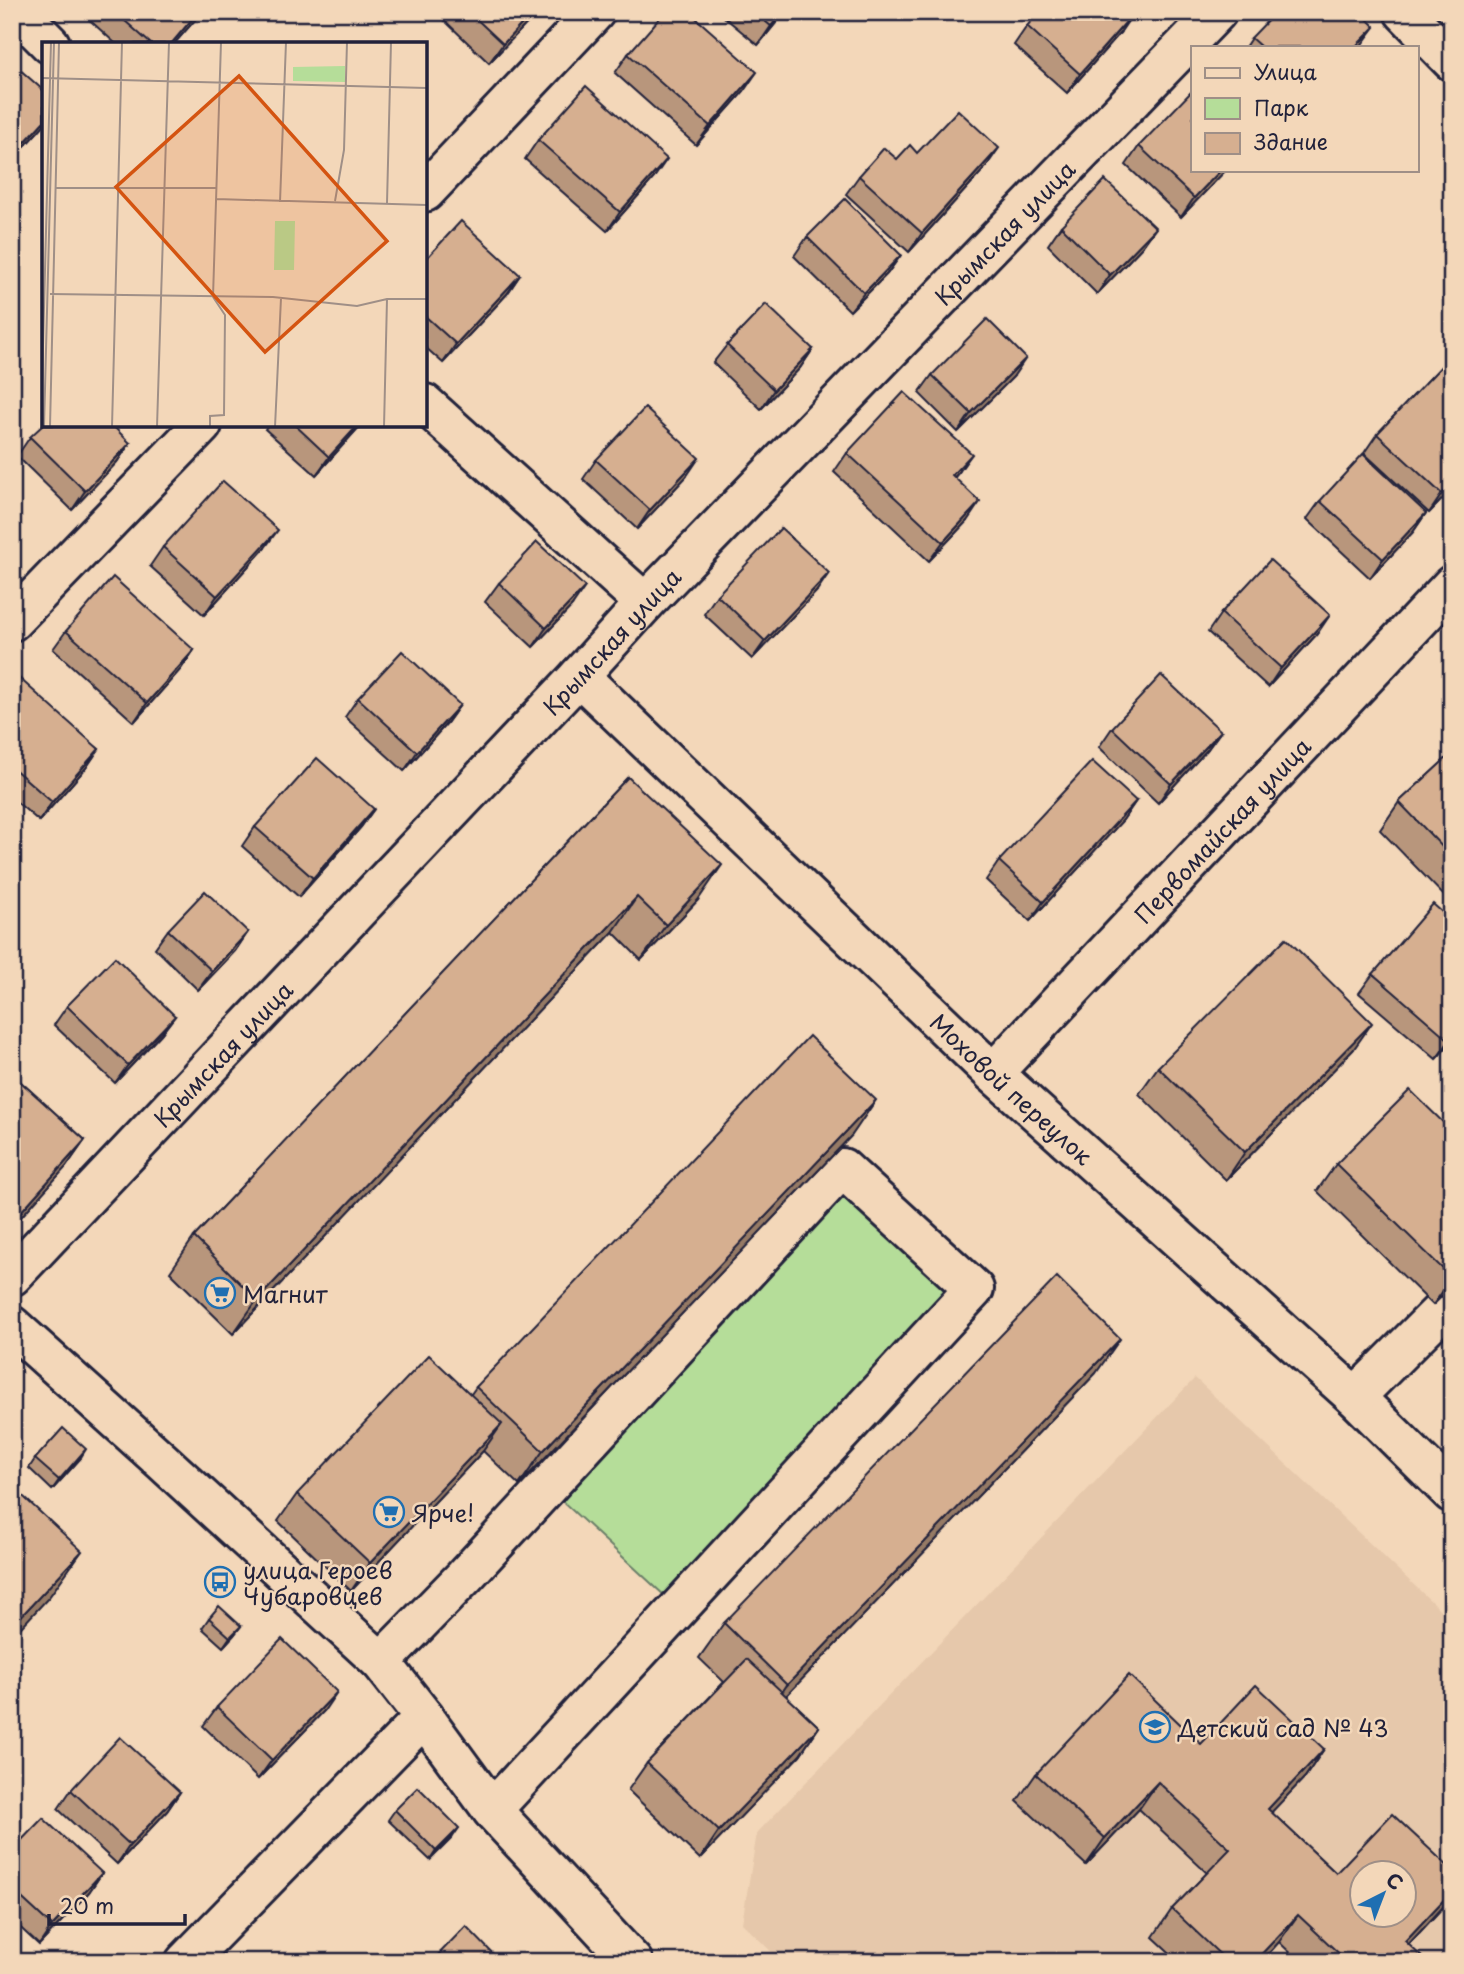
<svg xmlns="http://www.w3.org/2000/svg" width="1464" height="1974" viewBox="0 0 1464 1974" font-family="'Playpen Sans',sans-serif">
<rect width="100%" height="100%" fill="#f3d7b9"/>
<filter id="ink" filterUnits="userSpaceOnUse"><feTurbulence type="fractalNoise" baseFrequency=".0143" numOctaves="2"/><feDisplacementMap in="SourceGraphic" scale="14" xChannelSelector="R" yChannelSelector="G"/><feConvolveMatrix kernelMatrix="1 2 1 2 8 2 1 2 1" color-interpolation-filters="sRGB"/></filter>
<g filter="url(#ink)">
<!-- built -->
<path fill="#e6c8ab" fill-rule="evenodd" d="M1195,1378L1452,1621V1962H782L742,1923L757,1833ZM1362,1872H1404V1914H1362Z"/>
<!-- green -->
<path fill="#b5dd99" stroke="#6c806a" stroke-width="2" d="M842,1168L973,1289L678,1608L547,1487Z"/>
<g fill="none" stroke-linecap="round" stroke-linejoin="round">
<!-- minor casing -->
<g stroke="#22223b" stroke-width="44">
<g id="minor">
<path d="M18,12L50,44"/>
<path d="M1404,12L1452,61"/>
<path d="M425,192L595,12"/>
<path d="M425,404L645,603"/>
<path d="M12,621L202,425"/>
<path id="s1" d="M579,676L993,1073L1355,1397L1452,1493"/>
<path id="s2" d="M993,1073L1452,585"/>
<path id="s3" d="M12,1276L579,676L645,603L1217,12"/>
<path d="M12,1326L162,1461L381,1662L424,1717L492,1810L633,1962"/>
<path d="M1355,1397L1452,1300"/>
<path d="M381,1662L464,1577L842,1168L974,1289L492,1810"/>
<path d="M185,1962L424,1717"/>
</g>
</g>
<!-- minor -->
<use href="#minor" stroke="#f3d7b9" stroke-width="38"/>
</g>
<!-- wall -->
<g fill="#b8967c" stroke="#22223b" stroke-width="2">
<path d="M84,12H202L174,44H116L83,14Z"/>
<path d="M446,12H538L489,63L442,18Z"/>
<path d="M718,12H785L758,45Z"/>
<path d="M1027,26L1120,33L1067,93L1014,45Z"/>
<path d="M1251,38L1360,47H1245Z"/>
<path d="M628,54L744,91L696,145L615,73Z"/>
<path d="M12,73L44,125L12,160Z"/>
<path d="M538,140L654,178L607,231L525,159Z"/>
<path d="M1139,146L1193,170H1226L1181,217L1126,165Z"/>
<path d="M897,159L986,167L909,252L846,194L859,176Z"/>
<path d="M1061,226L1142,247L1097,294L1048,245Z"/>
<path d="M807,237L901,255L887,274L850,311L794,256Z"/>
<path d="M425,260L520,275L507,294L443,363L425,347Z"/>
<path d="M727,345L813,349L800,368L761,409L713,363Z"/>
<path d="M1452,355V489L1429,513L1364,453L1377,434Z"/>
<path d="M932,375L1013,377L958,432L919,393Z"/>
<path d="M268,425H361L316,475L265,429Z"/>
<path d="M30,437L130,443L117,462L72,510L17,456Z"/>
<path d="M847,453L959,472L954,478L967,521L929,561L834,472Z"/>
<path d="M596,460L686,477L637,529L583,479Z"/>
<path d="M1320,501L1426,513L1413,532L1370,578L1307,519Z"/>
<path d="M163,547L264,549L204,615L150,566Z"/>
<path d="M499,583L572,606L533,647L485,602Z"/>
<path d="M816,592L752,659L704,614L717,595Z"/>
<path d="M1221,613L1317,634L1268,687L1208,632Z"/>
<path d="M66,631L194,650L181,669L134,722L53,649Z"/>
<path d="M12,683L99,749L86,768L39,821L12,798Z"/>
<path d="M358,698L460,705L447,723L404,771L345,717Z"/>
<path d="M1112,728L1221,731L1207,750L1158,803L1099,747Z"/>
<path d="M1452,753V904L1380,830L1399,802Z"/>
<path d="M628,777L698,900L641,960L613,932L233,1334L170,1272L194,1237Z"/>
<path d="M1136,801L1123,820L1030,921L986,880L999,861Z"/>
<path d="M374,809L361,827L299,897L242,846L255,827Z"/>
<path d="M168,930L248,932L235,951L198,990L155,948Z"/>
<path d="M1373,974L1452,1041L1436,1059L1359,993Z"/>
<path d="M67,1006L175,1016L161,1034L115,1083L54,1025Z"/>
<path d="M1353,1050L1226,1180L1139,1094L1158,1067Z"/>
<path d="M12,1074L85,1140L66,1167L12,1227Z"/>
<path d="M1452,1131V1286L1433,1305L1317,1191L1336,1164Z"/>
<path d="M852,1135L519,1485L483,1451L351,1591L278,1521L297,1494L471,1394L476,1387Z"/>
<path d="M1096,1373L786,1696L819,1727L800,1755L700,1859L628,1790L647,1763L724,1682L699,1658L724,1623Z"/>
<path d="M35,1459H80L52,1490L29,1468Z"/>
<path d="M209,1618L241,1626L234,1635L223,1647L202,1628Z"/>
<path d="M217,1707L324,1711L258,1779L203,1726Z"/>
<path d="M1201,1744L1324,1749L1305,1777L1271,1812L1336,1873L1452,1870V1895L1443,1907L1408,1945L1427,1962H1300L1279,1942L1261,1962H1180L1153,1937L1172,1909L1207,1873L1139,1809L1086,1865L1017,1801L1036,1774Z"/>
<path d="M71,1790L180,1792L167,1811L117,1864L58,1809Z"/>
<path d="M395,1810L452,1838L430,1860L388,1820Z"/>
<path d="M12,1850L102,1873L89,1892L39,1945L12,1920Z"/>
</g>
<!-- shaded-wall -->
<g fill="#967a65" stroke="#22223b" stroke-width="2">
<path d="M198,12H202L174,44H171Z"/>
<path d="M533,12H538L489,63L503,44Z"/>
<path d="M783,12H785L758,45L771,26Z"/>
<path d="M1133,14L1120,33L1067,93L1080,74Z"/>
<path d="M1375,27L1360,47H1355Z"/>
<path d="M757,72L744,91L696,145L710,126Z"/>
<path d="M44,121V125L12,160L23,144Z"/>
<path d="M999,148L986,167L909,252L922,233Z"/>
<path d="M667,159L654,178L607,231L620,212Z"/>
<path d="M1221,170H1226L1181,217L1194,198Z"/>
<path d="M1156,228L1142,247L1097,294L1110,275Z"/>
<path d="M901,255L887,274L850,311L864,293Z"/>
<path d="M520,275L507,294L443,363L456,344Z"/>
<path d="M813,349L800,368L761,409L774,390Z"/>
<path d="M1026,358L1013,377L958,432L971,413Z"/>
<path d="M358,425H361L316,475L329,457Z"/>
<path d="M130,443L117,462L72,510L85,491Z"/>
<path d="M972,454L959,472L939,494L952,475Z"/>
<path d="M699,458L686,477L637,529L650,510Z"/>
<path d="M1452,484V489L1429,513L1442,494Z"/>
<path d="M980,502L967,521L929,561L943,542Z"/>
<path d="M1426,513L1413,532L1370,578L1383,559Z"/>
<path d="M278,530L264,549L204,615L217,596Z"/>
<path d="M829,573L816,592L752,659L765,641Z"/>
<path d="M585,587L572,606L533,647L546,628Z"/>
<path d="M1330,615L1317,634L1268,687L1281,668Z"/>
<path d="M194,650L181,669L134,722L147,703Z"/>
<path d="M460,705L447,723L404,771L417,752Z"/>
<path d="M1221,731L1207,750L1158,803L1171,784Z"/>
<path d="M99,749L86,768L39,821L52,802Z"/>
<path d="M1136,801L1123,820L1030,921L1043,902Z"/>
<path d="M374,809L361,827L299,897L313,878Z"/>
<path d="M722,865L698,900L641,960L666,925Z"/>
<path d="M637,897L613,932L233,1334L257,1300Z"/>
<path d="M248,932L235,951L198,990L212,971Z"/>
<path d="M175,1016L161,1034L115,1083L128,1065Z"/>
<path d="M1372,1023L1353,1050L1226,1180L1245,1152Z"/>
<path d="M1452,1037V1041L1436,1059Z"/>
<path d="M876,1100L852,1135L519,1485L543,1451Z"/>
<path d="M85,1140L66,1167L12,1227V1223L18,1215Z"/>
<path d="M1452,1278V1286L1433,1305Z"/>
<path d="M1120,1339L1096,1373L763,1720L787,1685Z"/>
<path d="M502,1424L483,1451L351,1591L370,1563Z"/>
<path d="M86,1449L80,1459L52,1490L59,1480Z"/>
<path d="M82,1551L49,1597L12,1637V1626Z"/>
<path d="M241,1626L234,1635L223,1647L230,1637Z"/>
<path d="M337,1692L324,1711L258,1779L272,1760Z"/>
<path d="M819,1727L800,1755L700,1859L719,1831Z"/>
<path d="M1324,1749L1305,1777L1249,1836L1268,1809Z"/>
<path d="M1158,1782L1139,1809L1086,1865L1105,1838Z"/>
<path d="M180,1792L167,1811L117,1864L130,1845Z"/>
<path d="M459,1828L452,1838L430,1860L436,1851Z"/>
<path d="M102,1873L89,1892L39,1945L52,1926Z"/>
<path d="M1452,1891V1895L1443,1907L1392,1962L1405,1941Z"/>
<path d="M1298,1915L1279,1942L1261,1962H1254Z"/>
</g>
<!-- building -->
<g fill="#d6af90" stroke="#22223b" stroke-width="2" fill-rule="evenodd">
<path d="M115,12H198L171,44H151Z"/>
<path d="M469,12H533L503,44Z"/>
<path d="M665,12H689L757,72L710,126L628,54Z"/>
<path d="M754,12H783L771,26Z"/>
<path d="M1039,12H1131L1133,14L1080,74L1027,26Z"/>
<path d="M1276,12H1360L1375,27L1355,47H1261L1251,38Z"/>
<path d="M17,67L44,91V121L23,144L12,134V73Z"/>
<path d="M586,86L667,159L620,212L538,140Z"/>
<path d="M1193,90V170H1221L1194,198L1139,146Z"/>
<path d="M958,110L999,148L922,233L859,176L884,148L897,159L910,145L917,153Z"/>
<path d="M1105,180L1156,228L1110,275L1061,226Z"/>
<path d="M845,199L901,255L864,293L807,237Z"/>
<path d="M461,221L520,275L456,344L425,316V260Z"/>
<path d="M766,304L813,349L774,390L727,345Z"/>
<path d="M987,319L1026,358L971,413L932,375Z"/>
<path d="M1452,355V484L1442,494L1377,434Z"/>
<path d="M904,392L972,454L952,475L980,502L943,542L847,453Z"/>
<path d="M645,408L699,458L650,510L596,460Z"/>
<path d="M44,424V425H112L130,443L85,491L30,437Z"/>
<path d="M295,425H358L329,457Z"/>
<path d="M1363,454L1426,513L1383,559L1320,501Z"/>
<path d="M223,481L278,530L217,596L163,547Z"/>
<path d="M781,528L829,573L765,641L717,595Z"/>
<path d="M537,542L585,587L546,628L499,583Z"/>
<path d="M1270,560L1330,615L1281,668L1221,613Z"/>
<path d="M113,577L194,650L147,703L66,631Z"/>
<path d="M402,651L460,705L417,752L358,698Z"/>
<path d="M1161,675L1221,731L1171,784L1112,728Z"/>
<path d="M18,677L99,749L52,802L12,767V683Z"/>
<path d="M1452,753V857L1399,802Z"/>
<path d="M317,758L374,809L313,878L255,827Z"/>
<path d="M1092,761L1136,801L1043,902L999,861Z"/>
<path d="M628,777L722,865L666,925L637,897L257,1300L194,1237Z"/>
<path d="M205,891L248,932L212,971L168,930Z"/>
<path d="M1433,904L1452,921V1037L1449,1040L1373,974Z"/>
<path d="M1286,938L1372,1023L1245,1152L1158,1067Z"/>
<path d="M115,957L175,1016L128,1065L67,1006Z"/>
<path d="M809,1036L876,1100L543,1451L476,1387Z"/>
<path d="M12,1074L85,1140L18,1215L12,1210Z"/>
<path d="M1410,1090L1452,1131V1278L1336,1164Z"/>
<path d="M1057,1277L1120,1339L787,1685L724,1623Z"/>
<path d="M429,1355L502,1424L370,1563L297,1494Z"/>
<path d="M63,1428L86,1449L59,1480L35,1459Z"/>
<path d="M12,1486L82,1551L12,1626Z"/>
<path d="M219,1606L241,1626L230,1637L209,1618Z"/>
<path d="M282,1639L337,1692L272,1760L217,1707Z"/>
<path d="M747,1659L819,1727L719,1831L647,1763Z"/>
<path d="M1129,1675L1201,1744L1256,1685L1324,1749L1268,1809L1336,1873L1392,1814L1452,1870V1891L1405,1941L1427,1962H1348L1298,1915L1254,1962H1228L1172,1909L1230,1849L1158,1782L1105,1838L1036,1774ZM1362,1872H1404V1914H1362Z"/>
<path d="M120,1737L180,1792L130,1845L71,1790Z"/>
<path d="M418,1787L459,1828L436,1851L395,1810Z"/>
<path d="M43,1818L102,1873L52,1926L12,1889V1850Z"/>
<path d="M466,1926L501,1962H431Z"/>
</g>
</g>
<!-- icons -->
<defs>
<g id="supermarket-ring" transform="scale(1.575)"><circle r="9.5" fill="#f3d7b9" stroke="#1f6fb2" stroke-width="1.5"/><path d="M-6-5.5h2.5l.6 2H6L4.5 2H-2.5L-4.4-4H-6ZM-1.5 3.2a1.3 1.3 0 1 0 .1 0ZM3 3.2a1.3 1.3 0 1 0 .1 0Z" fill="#1f6fb2"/></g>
<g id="bus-ring" transform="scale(1.575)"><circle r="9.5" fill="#f3d7b9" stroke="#1f6fb2" stroke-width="1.5"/><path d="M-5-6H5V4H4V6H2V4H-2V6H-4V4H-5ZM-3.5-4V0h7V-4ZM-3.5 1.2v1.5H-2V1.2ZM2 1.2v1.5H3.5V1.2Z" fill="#1f6fb2"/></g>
<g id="school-ring" transform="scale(1.575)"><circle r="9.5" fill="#f3d7b9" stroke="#1f6fb2" stroke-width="1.5"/><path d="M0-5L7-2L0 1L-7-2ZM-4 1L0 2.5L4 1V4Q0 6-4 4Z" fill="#1f6fb2"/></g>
</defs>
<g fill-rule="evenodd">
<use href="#supermarket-ring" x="220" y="1293"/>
<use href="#supermarket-ring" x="389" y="1512"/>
<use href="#bus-ring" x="220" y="1582"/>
<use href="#school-ring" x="1155" y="1727"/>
</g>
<g text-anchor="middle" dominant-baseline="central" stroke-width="5" stroke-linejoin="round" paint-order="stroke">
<!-- street labels -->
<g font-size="23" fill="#22223b" stroke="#f3d7b9">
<text stroke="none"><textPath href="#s3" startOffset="1440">Крымская улица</textPath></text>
<text stroke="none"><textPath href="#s3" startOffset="873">Крымская улица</textPath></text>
<text stroke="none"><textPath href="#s2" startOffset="334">Первомайская улица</textPath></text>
<text stroke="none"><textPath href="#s3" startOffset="306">Крымская улица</textPath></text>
<text stroke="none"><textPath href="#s1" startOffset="598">Моховой переулок</textPath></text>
</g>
<!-- poi labels -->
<g font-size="23" fill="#22223b" stroke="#f3d7b9" text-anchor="start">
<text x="243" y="1293">Магнит</text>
<text x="412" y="1512">Ярче!</text>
<text x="243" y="1569">улица Героев<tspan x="243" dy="26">Чубаровцев</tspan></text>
<text x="1178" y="1727">Детский сад № 43</text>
</g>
</g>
<!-- overview -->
<g transform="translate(42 42)">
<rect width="385" height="385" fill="#f3d7b9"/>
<path d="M303,24V40L251,39V25ZM233,179H253L252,228H232Z" fill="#b5dd99"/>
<path fill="none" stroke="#9f8f87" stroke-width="2" d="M0,36L385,46M14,146H174M174,157L385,163M293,159L302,108L305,0M238,160L244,0M345,161L349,0M8,252L231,255L315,264L345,257H385M0,341L9,0M2,385L12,0M8,385L17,0M70,385L80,0M115,385L127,0M168,385V374L182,373L183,273L171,255L179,0M233,385L239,256M342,385L345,257"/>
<path fill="#d45411" fill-opacity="0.15" stroke="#d45411" stroke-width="3.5" d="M197,34L345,199L223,310L74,145Z"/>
<rect width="385" height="385" fill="none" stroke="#22223b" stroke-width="3.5"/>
</g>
<!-- margin -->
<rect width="1464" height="1974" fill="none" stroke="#f3d7b9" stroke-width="42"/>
<rect x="21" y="21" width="1422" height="1932" fill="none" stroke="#22223b" stroke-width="2.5" filter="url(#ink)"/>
<!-- legend -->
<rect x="1191" y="46" width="228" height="126" fill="#f3d7b9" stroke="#9f8f87" stroke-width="2"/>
<rect x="1205" y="68" width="35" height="10" fill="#f3d7b9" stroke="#9f8f87" stroke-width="2"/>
<text x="1254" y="80" font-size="21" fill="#22223b">Улица</text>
<rect x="1205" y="98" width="35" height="21" fill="#b5dd99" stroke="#9f8f87" stroke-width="2"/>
<text x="1254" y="116" font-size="21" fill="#22223b">Парк</text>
<rect x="1205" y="133" width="35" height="21" fill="#d6af90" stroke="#9f8f87" stroke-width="2"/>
<text x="1254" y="150" font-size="21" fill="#22223b">Здание</text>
<!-- north arrow -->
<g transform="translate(1383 1894) rotate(42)"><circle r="33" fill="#f3d7b9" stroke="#9f8f87" stroke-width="2"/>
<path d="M0-5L12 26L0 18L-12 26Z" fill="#1f6fb2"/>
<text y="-10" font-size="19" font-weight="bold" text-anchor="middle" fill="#22223b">С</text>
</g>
<!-- scale -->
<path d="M49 1914v10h136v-10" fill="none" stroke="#22223b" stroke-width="3.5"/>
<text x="60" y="1914" font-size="21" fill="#22223b" stroke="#f3d7b9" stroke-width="5" paint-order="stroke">20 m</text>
</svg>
